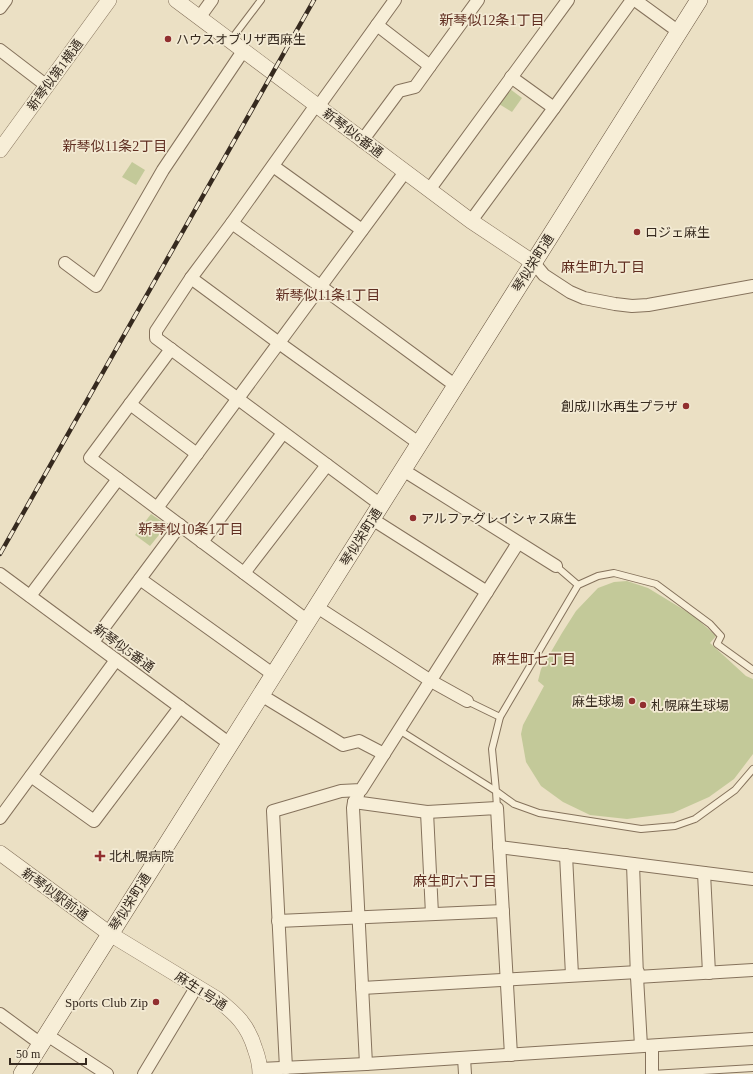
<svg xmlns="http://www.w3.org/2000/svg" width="753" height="1074" viewBox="0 0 753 1074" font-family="'Times New Roman','Noto Sans JP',serif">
<rect width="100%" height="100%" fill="#ebe0c4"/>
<!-- green -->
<g fill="#c3c999">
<path d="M510,89L522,98L512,112L499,104Z"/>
<path d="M132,162L145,170L136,185L122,177Z"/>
<path d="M151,514L167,525L150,546L135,535Z"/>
<path d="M627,581L648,588L694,616L716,636L710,643L746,676L753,679V754L734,779L709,797L673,813L627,819L590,815L563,802L541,786L526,762L521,734L523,725L544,686L538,681L541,669L562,633L576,611L598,588L614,582Z"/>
</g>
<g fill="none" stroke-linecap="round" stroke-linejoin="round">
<!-- service casing -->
<g stroke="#85725c" stroke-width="8">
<g id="service">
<path d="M230,41L261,0"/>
<path d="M556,566L578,585"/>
<path d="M753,670L717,644L721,636L710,624L656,584L614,573L598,576L578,585L500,717L492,749L496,791L514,804L539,813L641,829L675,826L695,819L735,790L753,769"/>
<path d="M467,701L500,717"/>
<path d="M399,730L496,791L497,808"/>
<path d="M652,1074L753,1068"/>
</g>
</g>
<!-- minor casing -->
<g stroke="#85725c" stroke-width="14">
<g id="minor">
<path d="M635,0L679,32"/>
<path d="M0,8L6,0"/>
<path d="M199,18L212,0"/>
<path d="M377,25L430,66L478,0"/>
<path d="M0,50L47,86"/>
<path d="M511,77L554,108"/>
<path d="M316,105L232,223L191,278L156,331V338L381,505"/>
<path d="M318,107L395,0"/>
<path d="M362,141L399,91L415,87L430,66"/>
<path d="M273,166L362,230"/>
<path d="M429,190L568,0"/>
<path d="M471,221L554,108L632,0"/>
<path d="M232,223L320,286L456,386"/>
<path d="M65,263L96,286L163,170L243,51"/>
<path d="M534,263L544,275L570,292L584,298L615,304L632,306L648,305L753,286"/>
<path d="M191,278L279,343L420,444"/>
<path d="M171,349L90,458L308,621"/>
<path d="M130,404L197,454"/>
<path d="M403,470L556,566"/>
<path d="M157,508L405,172"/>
<path d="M372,519L487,592"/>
<path d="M202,542L283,433"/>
<path d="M244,573L327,465"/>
<path d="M0,574L230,744"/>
<path d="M140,579L274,675"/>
<path d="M30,596L118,479"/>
<path d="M317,607L431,681L467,701"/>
<path d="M93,642L180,525"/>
<path d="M261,695L343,745L359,741L384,754"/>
<path d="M31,776L94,821L180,707"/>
<path d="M358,795L354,802L353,808L366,1064"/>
<path d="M354,802L427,812L497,808L511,1055"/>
<path d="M427,812L432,914"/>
<path d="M0,818L116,660"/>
<path d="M499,847L753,879"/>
<path d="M566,855L572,975"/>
<path d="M633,864L637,977L641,1046"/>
<path d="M704,873L709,973"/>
<path d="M278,921L503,911"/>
<path d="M637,977L753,970"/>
<path d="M362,988L638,972"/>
<path d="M0,1014L41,1044"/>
<path d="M47,1035L107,1074"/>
<path d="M652,1046V1074"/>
<path d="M464,1058L465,1074"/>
<path d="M286,1068L273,811L341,791L361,790L518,543"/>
<path d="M260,1069L366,1064L753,1039"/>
<path d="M144,1074L197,986"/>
</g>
</g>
<!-- tertiary casing -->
<g stroke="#85725c" stroke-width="16">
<g id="tertiary">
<path d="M176,0L471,221L534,263"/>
<path d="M0,150L109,0"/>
<path d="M0,853L110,934L217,999C236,1014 248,1025 255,1049C258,1057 260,1065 260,1074"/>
</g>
</g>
<!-- secondary casing -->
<g stroke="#67533f" stroke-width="18">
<path id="secondary" d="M22,1074L699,0"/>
</g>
<!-- service -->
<use href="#service" stroke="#f7eed7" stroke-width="6"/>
<!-- minor -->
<use href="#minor" stroke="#f7eed7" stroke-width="12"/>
<!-- tertiary -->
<use href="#tertiary" stroke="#f7eed7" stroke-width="15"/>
<!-- secondary -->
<use href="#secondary" stroke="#f7eed7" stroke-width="17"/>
<!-- rail casing -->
<g stroke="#362a1f" stroke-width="4.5">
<path id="rail" d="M0,554L314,0"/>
</g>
<!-- rail -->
<use href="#rail" stroke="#f3ead3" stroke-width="3" stroke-dasharray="9" stroke-linecap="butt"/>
</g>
<!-- markers -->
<g fill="#912f2f" stroke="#f3ead3" stroke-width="1.5">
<circle cx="168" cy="39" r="4"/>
<circle cx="637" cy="232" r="4"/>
<circle cx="686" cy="406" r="4"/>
<circle cx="413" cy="518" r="4"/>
<circle cx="632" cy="701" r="4"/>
<circle cx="643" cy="705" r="4"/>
<path d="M98 850h4v4h4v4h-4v4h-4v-4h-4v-4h4z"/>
<circle cx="156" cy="1002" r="4"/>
</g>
<g text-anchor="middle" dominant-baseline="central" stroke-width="3.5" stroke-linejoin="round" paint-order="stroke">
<!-- poi labels -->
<g font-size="13" fill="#362a1f" stroke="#f3ead3" text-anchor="start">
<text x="176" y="39">ハウスオブリザ西麻生</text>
<text x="645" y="232">ロジェ麻生</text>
<text x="678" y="406" text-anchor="end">創成川水再生プラザ</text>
<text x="421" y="518">アルファグレイシャス麻生</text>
<text x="624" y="701" text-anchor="end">麻生球場</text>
<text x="651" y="705">札幌麻生球場</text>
<text x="109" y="856">北札幌病院</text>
<text x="148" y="1002" text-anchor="end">Sports Club Zip</text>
</g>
<!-- street labels -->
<g font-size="13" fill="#362a1f" stroke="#f3ead3">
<text transform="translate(55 75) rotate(-54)">新琴似第1横通</text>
<text transform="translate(353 133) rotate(37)">新琴似6番通</text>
<text transform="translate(533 263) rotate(-58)">琴似栄町通</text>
<text transform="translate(361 537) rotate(-58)">琴似栄町通</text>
<text transform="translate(124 648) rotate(36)">新琴似5番通</text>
<text transform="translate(55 894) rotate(36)">新琴似駅前通</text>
<text transform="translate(130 902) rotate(-58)">琴似栄町通</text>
<text transform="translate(201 991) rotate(33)">麻生1号通</text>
</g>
<!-- neighbourhood labels -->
<g font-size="14" fill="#602e21" stroke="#f3ead3">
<text x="492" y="20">新琴似12条1丁目</text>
<text x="115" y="146">新琴似11条2丁目</text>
<text x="603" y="267">麻生町九丁目</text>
<text x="328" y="295">新琴似11条1丁目</text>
<text x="191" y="529">新琴似10条1丁目</text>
<text x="534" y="659">麻生町七丁目</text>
<text x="455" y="881">麻生町六丁目</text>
</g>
</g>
<!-- scale -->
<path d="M10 1058v6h76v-6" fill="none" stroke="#362a1f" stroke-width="2"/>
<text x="16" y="1058" font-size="12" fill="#362a1f" stroke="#f3ead3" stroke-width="3" paint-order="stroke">50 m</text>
</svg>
